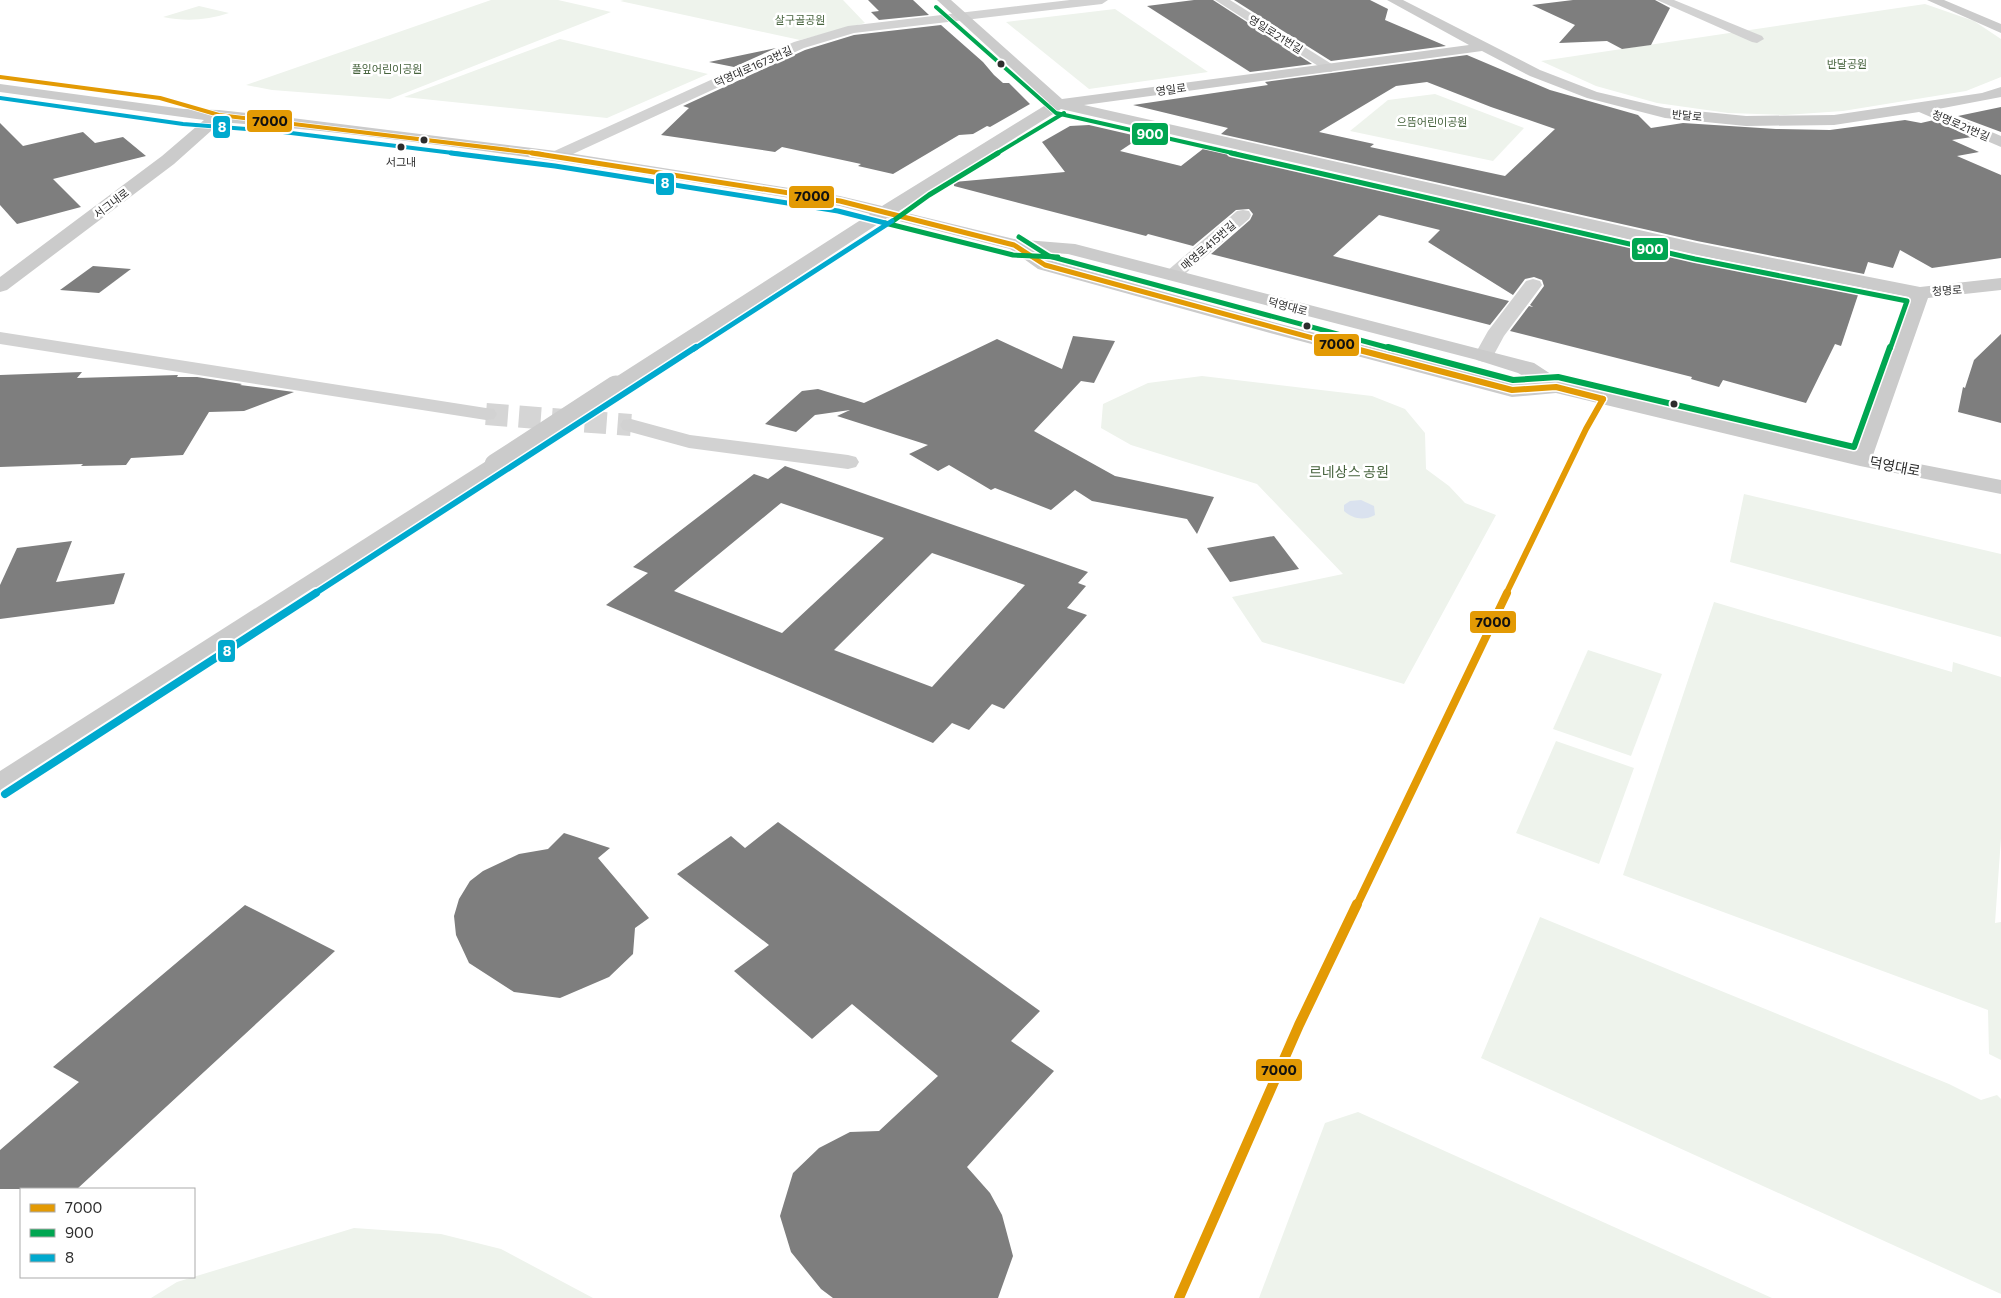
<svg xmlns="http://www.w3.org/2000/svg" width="2001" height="1298" viewBox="0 0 2001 1298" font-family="Commissioner,'Noto Sans KR',sans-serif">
<rect width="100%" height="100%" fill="#fff"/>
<!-- green -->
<g fill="#eef3ec">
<path d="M491,0H558L611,12L390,99L272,90L246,85Z"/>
<path d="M624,0H843L865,23L800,40L620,1Z"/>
<path d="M1925,4L1974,21L2001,39V77L1966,91L1843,111L1785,115L1728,113L1657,103L1596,86L1541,61Z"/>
<path d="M199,6L229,13C207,20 187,22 163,17Z"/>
<path d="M1115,9L1208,72L1089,89L1006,22Z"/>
<path d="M560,39L708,74L607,118L404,97Z"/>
<path d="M1435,94L1524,128L1493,161L1350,131L1388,100Z"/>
<path d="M1202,376L1372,396L1405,409L1425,433L1426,469L1449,486L1465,503L1496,515L1404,684L1262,642L1232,597L1343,574L1257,484L1131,445L1101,428L1103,404L1148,383Z"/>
<path d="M1744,494L2001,554V637L1730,562Z"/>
<path d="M1714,602L1952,672L1953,662L2001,677V838L1995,923L2001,922V1060L1989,1054L1988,1010L1623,875Z"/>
<path d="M1588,650L1662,674L1631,756L1553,729Z"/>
<path d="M1556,741L1634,768L1599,864L1516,833Z"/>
<path d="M1540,917L1949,1084L1981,1100L1997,1095L2001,1099V1294L1481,1058Z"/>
<path d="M1358,1112L1772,1298H1259L1325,1123Z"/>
<path d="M354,1228L441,1234L501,1249L593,1298H151L177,1282Z"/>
</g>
<!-- water -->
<path fill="#dae2ef" d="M1361,500L1374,506L1375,515C1364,521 1353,519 1344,511V505L1350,501Z"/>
<!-- building -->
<g fill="#7e7e7e" fill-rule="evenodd">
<path d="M868,0H913L929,15L879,20L871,12L879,11Z"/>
<path d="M1194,0H1213L1312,64L1250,72L1147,6Z"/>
<path d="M1234,0H1370L1388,9L1385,20L1446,46L1331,61Z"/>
<path d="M1573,0H1655L1670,8L1651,45L1622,49L1607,41L1559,43L1575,25L1532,5Z"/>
<path d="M941,25L983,62L994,75L1003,83H1009L1030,104L990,127L987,126L973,134L959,135L893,174L858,166L861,164L782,147L775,152L661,135L689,108L683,106L805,50L854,35Z"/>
<path d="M776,48L734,67L709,62Z"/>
<path d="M1467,55L1550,90L1638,115L1651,128L1683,123L1776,129L1830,130L1905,120L1921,123L1934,120L1972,137L1952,140L1979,152L1957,156L2001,175V258L1932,268L1900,250L1893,268L1868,262L1864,274L1697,241L1221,134L1228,128L1133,105L1268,85L1265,82ZM1427,82L1491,107L1555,129L1505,176L1370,147L1374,144L1319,132L1396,86Z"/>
<path d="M2001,107V132L1958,116Z"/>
<path d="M0,123L23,146L83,132L95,143L123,137L146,156L53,179L81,207L17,224L0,205Z"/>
<path d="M1089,125L1141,137L1120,151L1181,166L1208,145L1697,257L1860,289L1841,346L1835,344L1806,403L1723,380L1719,387L1691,379L1692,377L1510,331L1529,306L1533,307L1530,305L1544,286L1542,280L1534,277L1525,279L1513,295L1428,242L1440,230L1379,215L1333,256L1509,301L1490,325L1211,254L1250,220L1253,214L1249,209L1236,210L1193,246L1148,234L1146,236L954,186V182L1065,172L1042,142L1070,126Z"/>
<path d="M93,266L131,269L99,293L60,290Z"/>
<path d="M2001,334V423L1958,412L1963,387L1965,388L1974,360Z"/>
<path d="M1073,336L1115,341L1094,383L1081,381L1034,431L1115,476L1214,497L1197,534L1187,519L1092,501L1075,490L1051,510L995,488L991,490L949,465L938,471L909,454L928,445L837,416L850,410L815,415L796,432L765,424L802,391L818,389L864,403L997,339L1062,369Z"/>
<path d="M82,372L77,378L178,375L177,377H197L242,384L240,385L294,392L244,411L209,412L183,455L131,458L126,465L81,466L83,464L0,467V375Z"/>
<path d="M785,466L1088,572L1078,583L1086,586L1067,608L1087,615L1004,709L992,704L969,730L952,723L933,743L606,605L648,573L633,567L754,474L768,479ZM781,503L884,538L782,633L674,591ZM932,553L1025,585L932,687L834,650Z"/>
<path d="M1274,536L1299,569L1230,582L1207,548Z"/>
<path d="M72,541L56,582L125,573L114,604L0,619V585L17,548Z"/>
<path d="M778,822L1040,1011L1011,1041L1054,1071L967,1167L990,1193L1002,1215L1013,1256L998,1298H833L821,1289L791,1252L780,1216L793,1173L819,1148L850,1132L879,1131L938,1076L852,1004L812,1039L734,971L769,945L677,874L731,836L745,848Z"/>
<path d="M564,833L610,848L598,858L649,918L635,928L633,954L609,977L560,998L514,992L469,963L456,935L454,916L459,899L470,881L483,871L519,854L548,849Z"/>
<path d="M245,905L335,951L77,1189H0V1150L79,1082L53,1067Z"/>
</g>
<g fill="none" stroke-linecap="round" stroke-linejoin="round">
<!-- street-tunnel -->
<path stroke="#d5d5d5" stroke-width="22" stroke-dasharray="22 11" stroke-linecap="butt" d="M486,414L631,425"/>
<!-- street -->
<g fill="#d2d2d2" fill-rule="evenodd">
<path d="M1070,0H1108L1102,4L854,33L804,48L562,159L556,161L548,156L550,153L794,42L848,26Z"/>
<path d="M1215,0H1230L1338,68L1331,72L1326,71Z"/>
<path d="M1657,0H1674L1762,36L1764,39L1757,43L1752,42Z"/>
<path d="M1243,210L1249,211L1251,215L1249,219L1179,279H1167L1164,275L1167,271L1237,211Z"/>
<path d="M1533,279L1540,281L1542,285L1504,336L1491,360L1484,362L1477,360L1474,356L1488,331L1526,281Z"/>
<path d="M0,332L486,408L494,409L497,414L494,419L486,420L0,344Z"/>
<path d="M631,419L690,435L848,455L856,457L859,462L856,467L848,469L689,448L623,430L620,425L623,420Z"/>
</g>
<!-- secondary -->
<g fill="#cbcbcb" fill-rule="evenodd">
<path d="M937,0H951L1062,99L1469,45L1387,0H1403L1540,70L1597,92L1665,108L1746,116L1834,115L1982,93L2001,87V97L1938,109L2001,136V147L1919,112L1834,125L1746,126L1665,118L1587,98L1530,76L1482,51L1084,105L1697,243L1920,287L2001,278V290L1928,298L1873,455L2001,480V494L1860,466L1556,393L1512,397L1270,333L1038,269L1010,249L887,218L624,392L616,393L608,392L605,387L608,382L870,214L840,206C634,173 428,138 221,122L174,164L7,290L0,292V277L162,156L204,120L0,92V84L184,109L219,110L284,117L556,151L840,196L882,206L1049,103ZM1061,109L1697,255L1909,297L1852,450L1563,382L1534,363L1491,352L1075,244L1014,239L899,211ZM1037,252L1068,254L1477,360L1518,373L1533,382L1512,383L1284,325L1052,261Z"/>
<path d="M1927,0H1944L2001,24V33Z"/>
<path d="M496,458L504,460L508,465L504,470L11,794L0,797V771L488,460Z"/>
</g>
<!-- secondary-bridge -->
<path stroke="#cbcbcb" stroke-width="23" d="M496,465L616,387"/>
<!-- bus-1-far4 casing -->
<g stroke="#fff" stroke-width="5.5">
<path id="bus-1-far4" d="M0,77L160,98L219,115L542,154"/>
</g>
<!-- bus-1-far3 casing -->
<g stroke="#fff" stroke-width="8">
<path id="bus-1-far3" d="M532,153L840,201L1014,245L1045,265L1353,349"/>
</g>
<!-- bus-1-far2 casing -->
<g stroke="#fff" stroke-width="9">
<g id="bus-1-far2">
<path d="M1348,347L1512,390L1556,387L1603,399"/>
<path d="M1506,594L1586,429L1603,399"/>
</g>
</g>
<!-- bus-1-far1 casing -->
<g stroke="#fff" stroke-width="12">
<path id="bus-1-far1" d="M1357,905L1507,593"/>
</g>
<!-- bus-1 casing -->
<g stroke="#fff" stroke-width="14">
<path id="bus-1" d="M1179,1298L1299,1025L1357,904"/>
</g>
<!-- bus-2-far2 casing -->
<g stroke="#fff" stroke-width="5.5">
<g id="bus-2-far2">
<path d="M936,7L1056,113L1237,154"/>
<path d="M996,154L1064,113"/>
</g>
</g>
<!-- bus-2-far1 casing -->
<g stroke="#fff" stroke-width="8">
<g id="bus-2-far1">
<path d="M1231,153L1695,259L1907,301L1890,349"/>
<path d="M893,221L929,195L998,153"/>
<path d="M885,223L1013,255L1058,257"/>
<path d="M1019,237L1049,256L1393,349"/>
</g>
</g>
<!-- bus-2 casing -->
<g stroke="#fff" stroke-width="9">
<path id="bus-2" d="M1388,347L1513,380L1558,377L1854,447L1890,347"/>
</g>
<!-- bus-3-far3 casing -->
<g stroke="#fff" stroke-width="5.5">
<path id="bus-3-far3" d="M0,98L183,124L283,132L461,154"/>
</g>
<!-- bus-3-far2 casing -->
<g stroke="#fff" stroke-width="8">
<g id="bus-3-far2">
<path d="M451,153L555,166L838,211L885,223"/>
<path d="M694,349L892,221"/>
</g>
</g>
<!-- bus-3-far1 casing -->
<g stroke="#fff" stroke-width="9">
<path id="bus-3-far1" d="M314,594L696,347"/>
</g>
<!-- bus-3 casing -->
<g stroke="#fff" stroke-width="12">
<path id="bus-3" d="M5,794L316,593"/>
</g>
<!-- bus-1-far4 -->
<use href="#bus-1-far4" stroke="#e39a04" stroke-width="4"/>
<!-- bus-1-far3 -->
<use href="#bus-1-far3" stroke="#e39a04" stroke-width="5"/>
<!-- bus-1-far2 -->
<use href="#bus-1-far2" stroke="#e39a04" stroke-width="6"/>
<!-- bus-1-far1 -->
<use href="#bus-1-far1" stroke="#e39a04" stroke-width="8"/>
<!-- bus-1 -->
<use href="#bus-1" stroke="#e39a04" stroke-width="10"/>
<!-- bus-2-far2 -->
<use href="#bus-2-far2" stroke="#00a651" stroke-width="4"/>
<!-- bus-2-far1 -->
<use href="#bus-2-far1" stroke="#00a651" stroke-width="5"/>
<!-- bus-2 -->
<use href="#bus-2" stroke="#00a651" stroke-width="6"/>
<!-- bus-3-far3 -->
<use href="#bus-3-far3" stroke="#00a9ce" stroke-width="4"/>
<!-- bus-3-far2 -->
<use href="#bus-3-far2" stroke="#00a9ce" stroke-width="5"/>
<!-- bus-3-far1 -->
<use href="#bus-3-far1" stroke="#00a9ce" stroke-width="6"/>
<!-- bus-3 -->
<use href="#bus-3" stroke="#00a9ce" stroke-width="8"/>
</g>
<!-- markers -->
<g fill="#2d2d2d" stroke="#fff" stroke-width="2">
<circle cx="1001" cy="64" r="4.5"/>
<circle cx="424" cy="140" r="4.5"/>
<circle cx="401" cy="147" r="4.5"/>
<circle cx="1307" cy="326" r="4.5"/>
<circle cx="1674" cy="404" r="4.5"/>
</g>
<g text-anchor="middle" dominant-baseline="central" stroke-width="5" stroke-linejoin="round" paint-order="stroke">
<!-- far-park labels -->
<g font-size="11" fill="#48643f" stroke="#fff">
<text x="800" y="19">살구골공원</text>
<text x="1847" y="63">반달공원</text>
<text x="387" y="68">풀잎어린이공원</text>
<text x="1432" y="121">으뜸어린이공원</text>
</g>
<!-- far-street labels -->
<g font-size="11" fill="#2d2d2d" stroke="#fff">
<text transform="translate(1276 34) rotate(32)">영일로21번길</text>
<text transform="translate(753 66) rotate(-24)">덕영대로1673번길</text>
<text transform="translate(1171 89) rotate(-8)">영일로</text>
<text transform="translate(1687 115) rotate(5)">반달로</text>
<text transform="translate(1961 125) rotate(23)">청명로21번길</text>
<text transform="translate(111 203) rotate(-37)">서그내로</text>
<text transform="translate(1208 245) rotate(-41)">매영로415번길</text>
<text transform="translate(1947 290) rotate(-4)">청명로</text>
<text transform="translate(1288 306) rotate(15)">덕영대로</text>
</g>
<!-- far-bus labels -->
<g font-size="11" fill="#2d2d2d" stroke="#fff">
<text x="401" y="161">서그내</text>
</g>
<!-- street labels -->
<g font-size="14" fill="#2d2d2d" stroke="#fff">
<text transform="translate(1895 466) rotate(11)">덕영대로</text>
</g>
<!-- park labels -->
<g font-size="14" fill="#48643f" stroke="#fff">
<text x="1349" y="471">르네상스 공원</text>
</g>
</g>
<g stroke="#fff" stroke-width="2">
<rect x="246" y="109" width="47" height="24" rx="5" fill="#e39a04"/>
<rect x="212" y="115" width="19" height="24" rx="5" fill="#00a9ce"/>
<rect x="1131" y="122" width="38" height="24" rx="5" fill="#00a651"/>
<rect x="655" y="172" width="20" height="24" rx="5" fill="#00a9ce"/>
<rect x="788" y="185" width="47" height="24" rx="5" fill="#e39a04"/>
<rect x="1631" y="237" width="38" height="24" rx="5" fill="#00a651"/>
<rect x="1313" y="333" width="47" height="24" rx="5" fill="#e39a04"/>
<rect x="1469" y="610" width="48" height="24" rx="5" fill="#e39a04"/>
<rect x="217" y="639" width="19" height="24" rx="5" fill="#00a9ce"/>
<rect x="1255" y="1058" width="48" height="24" rx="5" fill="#e39a04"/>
</g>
<g font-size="14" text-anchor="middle" font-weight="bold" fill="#fff">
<text x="222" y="132">8</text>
<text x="1150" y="139">900</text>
<text x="665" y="188">8</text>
<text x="1650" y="254">900</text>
<text x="227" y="656">8</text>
</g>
<g font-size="14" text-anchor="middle" font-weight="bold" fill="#111">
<text x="270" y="126">7000</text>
<text x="812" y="201">7000</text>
<text x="1337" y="349">7000</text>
<text x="1493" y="627">7000</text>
<text x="1279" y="1075">7000</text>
</g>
<!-- legend -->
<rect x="20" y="1188" width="175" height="90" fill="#ffffff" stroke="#ababab"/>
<rect x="30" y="1204" width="25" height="8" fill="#e39a04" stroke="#ababab"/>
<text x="65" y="1213" font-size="15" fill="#2d2d2d">7000</text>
<rect x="30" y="1229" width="25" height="8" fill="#00a651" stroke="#ababab"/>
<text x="65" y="1238" font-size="15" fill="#2d2d2d">900</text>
<rect x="30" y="1254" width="25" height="8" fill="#00a9ce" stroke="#ababab"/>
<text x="65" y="1263" font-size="15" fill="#2d2d2d">8</text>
</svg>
